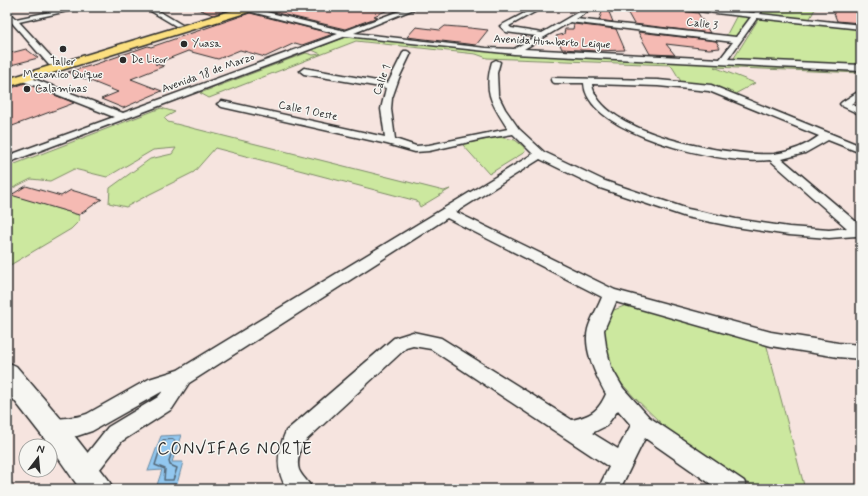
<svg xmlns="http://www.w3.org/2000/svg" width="868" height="496" viewBox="0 0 868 496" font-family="Mynerve,sans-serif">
<rect width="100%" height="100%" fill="#f6e4df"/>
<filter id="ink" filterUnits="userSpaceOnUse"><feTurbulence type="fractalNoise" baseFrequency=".025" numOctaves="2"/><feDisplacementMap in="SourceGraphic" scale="8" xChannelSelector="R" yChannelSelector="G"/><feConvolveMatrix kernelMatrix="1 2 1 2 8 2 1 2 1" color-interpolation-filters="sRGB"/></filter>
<g filter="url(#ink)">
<!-- green -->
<g fill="#cce89f" stroke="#7c8a65">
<path d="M761,7H823L815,9L809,20L756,15Z"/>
<path d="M739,15L750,18L738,37L726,36L736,17Z"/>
<path d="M759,18L861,27V65L857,69L861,73L714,67L755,83L735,94L716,88L682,83L671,65L487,58L476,54L356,41L209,98L200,93L306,53L313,55L321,54L312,50L351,35L473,50L531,55L736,60L734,58Z"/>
<path d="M161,108L175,112L164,118L168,122L444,191L450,189L420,207L417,201L215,148L194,172L150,194L126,207L109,203L110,188L150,159L172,154L176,148L153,150L107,177L74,169L50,181L31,179L7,191V167Z"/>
<path d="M499,137L515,140L524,147L525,152L489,174L462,144Z"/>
<path d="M7,193L79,215V221L71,229L7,267Z"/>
<path d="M633,305L684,322L766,343L805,489H758L715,464L665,427L634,397L614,375L604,347L602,330L607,317L614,310L624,306Z"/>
</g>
<!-- water -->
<path fill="#92c7ef" stroke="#6989a1" d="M181,435L172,462H183L177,484L157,485L162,470L148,471L161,436Z"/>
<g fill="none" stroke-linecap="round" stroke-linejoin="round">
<!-- shore -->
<path stroke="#546979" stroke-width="1.5" d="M173,439L175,441L169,461L170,465L177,468L173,480H164L165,469L155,465L163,440Z"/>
</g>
<!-- building -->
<g fill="#f5bab3" stroke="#2b2b2b">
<path d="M196,7H238L213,15L196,8Z"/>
<path d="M260,7H395L374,16L378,17L345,29L260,9Z"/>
<path d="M604,7H607L613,22L599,20Z"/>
<path d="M641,7L698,13L710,33L634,24L625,8L639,10Z"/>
<path d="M832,8L861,10V23L837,21Z"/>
<path d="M250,13L333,34L302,45L295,43L265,57L240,50L218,59L188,51L155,64L164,66L131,79L162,91L123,108L101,99L118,92L68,72L93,65L148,46L151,47Z"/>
<path d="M574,24L616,29L625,50L597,51L562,49L556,36L564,34L565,29H573Z"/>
<path d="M445,26L470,28L488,30L476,45L407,37L416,27L440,30Z"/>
<path d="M638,32L716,41L720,48L709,49L666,44L675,55L650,54Z"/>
<path d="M26,49L38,58L7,66V54Z"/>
<path d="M25,83L72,102L74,103L7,128V90Z"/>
<path d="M26,186L61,196L71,190L102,199L79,215L11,195Z"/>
</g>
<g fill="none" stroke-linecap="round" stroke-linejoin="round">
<!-- minor casing -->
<g stroke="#2b2b2b" stroke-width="3">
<g id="minor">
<path d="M73,7H85L19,22L55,61L56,63L52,65H49L7,17V11L16,19Z"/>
<path d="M144,7H152L182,25L176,26Z"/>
<path d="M246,7L345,31L410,7H419L354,33L486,48L514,49L536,36L506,32L500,26L536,7H544L509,26L511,28L542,33L587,7H595L576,19L736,37L751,17L680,9L677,7H698L754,13L760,7L763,9L760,14L861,25V29L757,18L728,59L861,65V71L514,54L346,36L7,163V156L114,117L20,80L19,78L20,76H26L123,113L338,34L244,10L243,9ZM570,22L733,42L720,59L524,49Z"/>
<path d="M404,51H407L411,53L399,78L392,98L391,109L395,139L416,146L429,145L508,129C492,104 483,93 492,62L496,60L500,62L497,73L498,95L505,109L519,129L544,152L605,181L688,209L736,219L789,227L829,230L847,228L770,160C757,161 744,161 731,159C693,155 586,129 584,83H555L552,82L551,80L552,78L658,80L711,85L861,146V153L828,140L805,153L782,159L861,226V237L856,236L829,238L789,235L736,227L686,217L597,187L540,159L456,212L615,290L771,332L838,343L861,345V359L838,357L771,346L616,302L604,330L606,346L611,367L623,388L649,417L744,481L747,489H718L645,438L620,489H598L609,467L431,349L413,346L406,348L302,444C300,451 296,462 299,470C302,477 309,482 312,489H287C275,470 277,451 286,431L394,338L413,332L441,338L572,420C590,416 598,412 606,394C597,378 583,349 588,329C591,318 598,308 602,297L447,218L189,383L172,409L122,441L92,479L85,483L78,479L74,472L78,465L108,427L158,397L163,391L92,431L77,436L53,438L46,436L43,429L46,422C59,417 74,419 87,414L149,379L178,370L533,154L513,134L483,139L429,151L415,152L387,144L222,107L217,104L222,101L385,137L381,109L386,88L304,74L300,71L304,68L388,83ZM592,84L658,86L709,91L819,136C806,146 790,152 774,154C733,157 598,134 592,84ZM618,410L631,425L618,449L592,433L606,426Z"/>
<path d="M861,90V97L851,104L861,109V115L842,106L840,104L842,102Z"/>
</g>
</g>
<!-- secondary casing -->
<g stroke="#2b2b2b" stroke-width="3">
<path id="secondary" d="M7,362L16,366L62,420L108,479L113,489H80L50,446L7,391Z"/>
</g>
<!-- trunk casing -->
<g stroke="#2b2b2b" stroke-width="3">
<path id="trunk" d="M243,7H259L258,9L7,87V79Z"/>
</g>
<!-- minor -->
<use href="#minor" fill="#f6f6f2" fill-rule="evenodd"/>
<!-- secondary -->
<use href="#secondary" fill="#f6f6f2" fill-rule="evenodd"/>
<!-- trunk -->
<use href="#trunk" fill="#fce080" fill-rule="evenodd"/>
</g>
</g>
<!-- markers -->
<g fill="#2b2b2b" stroke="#f6f6f2" stroke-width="1.5">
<circle cx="184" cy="44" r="4"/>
<circle cx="63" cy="49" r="4"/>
<circle cx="123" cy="60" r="4"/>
<circle cx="27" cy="89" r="4"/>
</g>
<g text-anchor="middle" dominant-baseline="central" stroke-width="3" stroke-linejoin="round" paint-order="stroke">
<!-- far-street labels -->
<g font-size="11" fill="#2b2b2b" stroke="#f6f6f2">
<text transform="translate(702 24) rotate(7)">Calle 3</text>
<text transform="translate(552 42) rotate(3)">Avenida Humberto Leigue</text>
<text transform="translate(208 73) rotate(-20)">Avenida 18 de Marzo</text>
<text transform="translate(382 80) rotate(-70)">Calle 1</text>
<text transform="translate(308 111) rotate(12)">Calle 1 Oeste</text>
</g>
<!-- far-poi labels -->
<g font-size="11" fill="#2b2b2b" stroke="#f6f6f2" text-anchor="start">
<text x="192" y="44">Yuasa</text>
<text x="131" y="60">De Licor</text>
<text x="63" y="62" text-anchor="middle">Taller<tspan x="63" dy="13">Mecanico Quique</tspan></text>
<text x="35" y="89">Calaminas</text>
</g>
<!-- near-neighbourhood labels -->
<g font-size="17" letter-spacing="1" fill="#2b2b2b" stroke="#f6f6f2">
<text x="235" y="449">CONVIFAG NORTE</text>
</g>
</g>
<!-- margin -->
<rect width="868" height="496" fill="none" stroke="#f6f6f2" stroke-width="24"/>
<rect x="12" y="12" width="844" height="472" fill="none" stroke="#2b2b2b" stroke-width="1.5" filter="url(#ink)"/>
<!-- north arrow -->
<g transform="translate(38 458) rotate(16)"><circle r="19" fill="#f6f6f2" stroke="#a5a5a2"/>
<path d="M0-3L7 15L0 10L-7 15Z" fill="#2b2b2b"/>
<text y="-6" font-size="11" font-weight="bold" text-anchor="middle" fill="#2b2b2b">N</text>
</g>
</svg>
